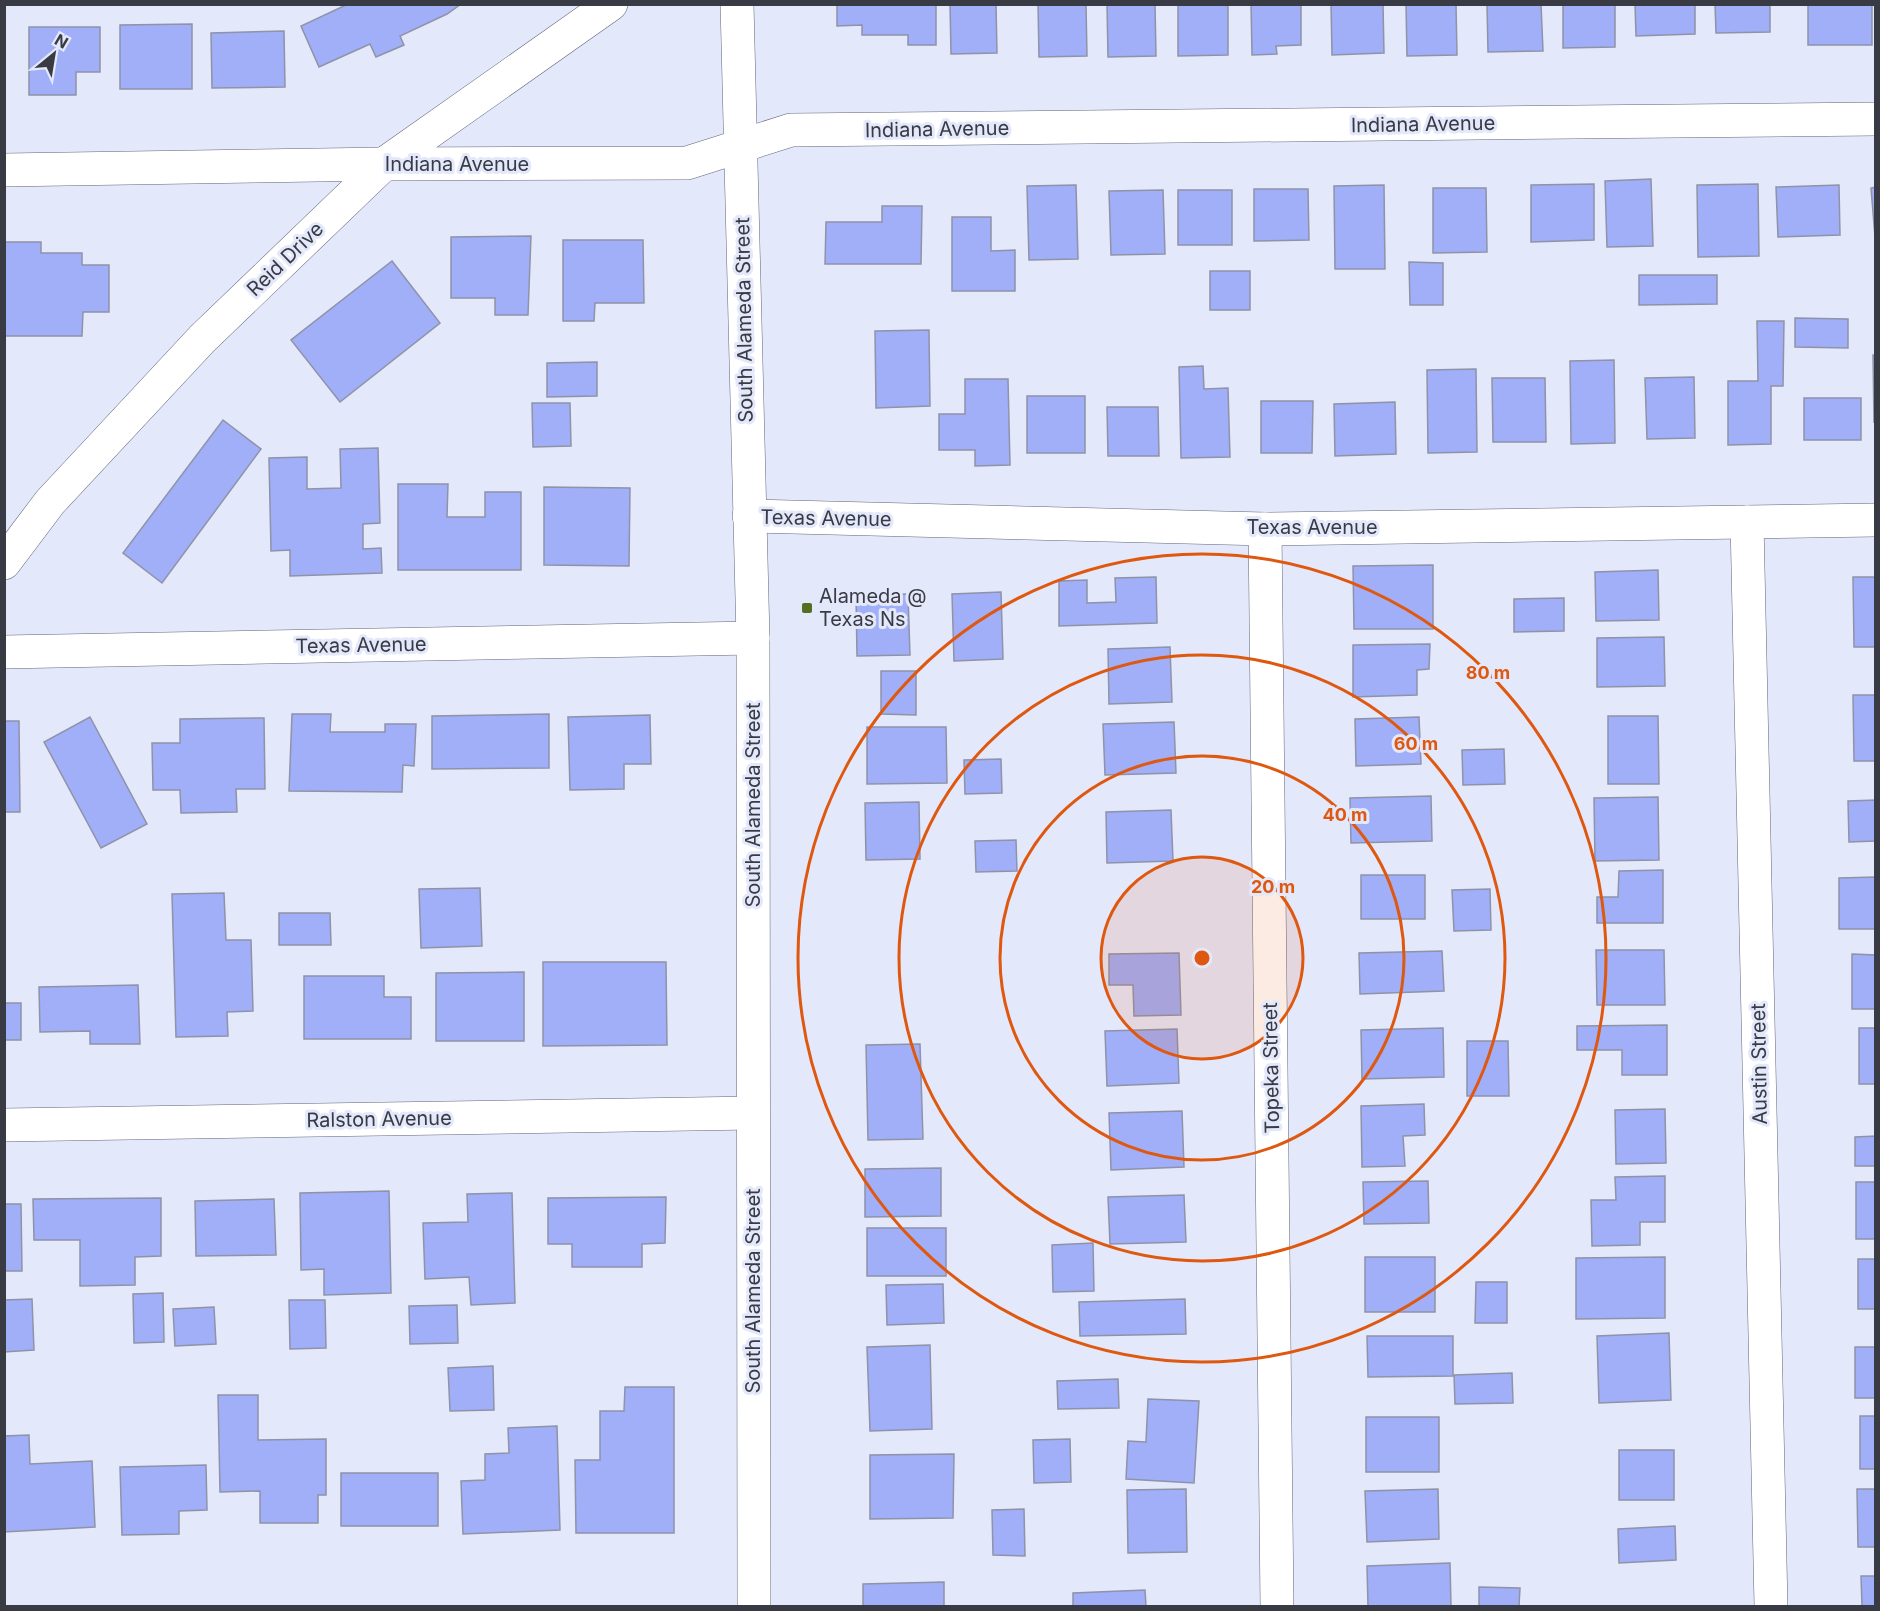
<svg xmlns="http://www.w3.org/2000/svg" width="1880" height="1611" viewBox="0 0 1880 1611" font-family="Inter,sans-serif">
<rect width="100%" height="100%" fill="#e4e8fb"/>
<!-- building -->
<g fill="#a1aef8" stroke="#8e93a8" stroke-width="1.5">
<path d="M348,4H461L447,14L400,36L404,45L376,57L370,44L319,67L301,26Z"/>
<path d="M837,4H936V45H908V35H862V25L837,26Z"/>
<path d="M950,4H996L997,53L951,54Z"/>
<path d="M1038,4H1086L1087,56L1039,57Z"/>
<path d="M1107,4H1155L1156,56L1108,57Z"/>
<path d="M1178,4H1228V55L1178,56Z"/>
<path d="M1251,4H1301V45L1276,46L1277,54L1252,55Z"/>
<path d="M1331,4H1383L1384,53L1332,55Z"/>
<path d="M1406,4H1456L1457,55L1407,56Z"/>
<path d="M1541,4L1543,51L1488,52L1487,5Z"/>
<path d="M1563,4H1615V47L1563,48Z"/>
<path d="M1635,4H1695V34L1636,36Z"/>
<path d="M1715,4H1770V32L1716,33Z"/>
<rect x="1808" y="4" width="64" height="41"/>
<path d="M192,24V89H120V25Z"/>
<path d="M29,27H100V72H76V95H29Z"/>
<path d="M284,31L285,87L212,88L211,33Z"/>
<path d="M1651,179L1653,246L1607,247L1605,181Z"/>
<path d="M1594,184V240L1531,242V185Z"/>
<path d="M1758,184L1759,256L1698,257L1697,185Z"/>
<path d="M1076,185L1078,259L1029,260L1027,186Z"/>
<path d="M1384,185L1385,269H1335L1334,186Z"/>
<path d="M1839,185L1840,235L1778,237L1776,187Z"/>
<path d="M1876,187V249L1871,188Z"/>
<path d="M1433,188H1486L1487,252L1433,253Z"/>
<path d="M1254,189H1308L1309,240L1254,241Z"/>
<path d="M1163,190L1165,254L1111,255L1109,191Z"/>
<rect x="1178" y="190" width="54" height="55"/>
<path d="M882,206H922L921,264H825L826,222H882Z"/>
<path d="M952,217H991V251L1015,250V291H952Z"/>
<path d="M531,236L528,315H495V298H451V237Z"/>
<path d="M563,240H643L644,303H595L594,321H563Z"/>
<path d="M4,242H41V253H82V265H109V312H83L82,336H4Z"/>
<path d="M392,261L440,323L340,402L291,340Z"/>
<path d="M1409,262L1443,263V305H1410Z"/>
<rect x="1210" y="271" width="40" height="39"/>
<path d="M1639,275H1717V304L1639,305Z"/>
<path d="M1795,318L1848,319V348L1795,347Z"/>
<path d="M1757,321H1784L1783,386H1771V444L1728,445V381H1758Z"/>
<path d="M929,330L930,406L876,408L875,331Z"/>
<path d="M1873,355H1876L1874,423Z"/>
<path d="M1614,360L1615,443L1571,444L1570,361Z"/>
<path d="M597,362V396L547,397V363Z"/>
<path d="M1203,366L1204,389L1228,388L1230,457L1181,458L1179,367Z"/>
<path d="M1476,369L1477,452L1428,453L1427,370Z"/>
<path d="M1694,377L1695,438L1647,439L1645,378Z"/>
<path d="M1492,378H1545L1546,442H1493Z"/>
<path d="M965,379H1008L1010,465L975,466V450H939V414H965Z"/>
<rect x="1027" y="396" width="58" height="57"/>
<rect x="1804" y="398" width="57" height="42"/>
<path d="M1261,401H1313L1312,453H1261Z"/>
<path d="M1395,402L1396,454L1335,456L1334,404Z"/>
<path d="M532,403H570L571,446L533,447Z"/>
<path d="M1107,407H1158L1159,456H1108Z"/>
<path d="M223,420L261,449L162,583L123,553Z"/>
<path d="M378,448L380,523L363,524V549L381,548L382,573L290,576V550L271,551L269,458L307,457V489L341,488L340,449Z"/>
<path d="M398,484H448L447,517H485V492H521V570H398Z"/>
<path d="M544,487L630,488L629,566L544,565Z"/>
<path d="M1433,565V629H1354L1353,566Z"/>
<path d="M1658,570L1659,620L1596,621L1595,572Z"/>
<path d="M1156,577L1157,623L1059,626V581L1087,580V603L1116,602L1115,578Z"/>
<path d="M1853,577H1876V647H1854Z"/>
<path d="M1001,592L1003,659L954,661L952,594Z"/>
<path d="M908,594L910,655L857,656L856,595Z"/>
<path d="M1564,598V631L1514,632V599Z"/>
<path d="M1664,637L1665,686L1597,687V638Z"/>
<path d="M1430,644L1429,669L1417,670V695L1353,697V645Z"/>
<path d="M1170,647L1172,702L1109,704L1108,649Z"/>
<path d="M881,671H916V715L881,714Z"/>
<path d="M1853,695H1876V761H1854Z"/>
<path d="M292,714H331L330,732H385V724H416L414,766L403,765L402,792L289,791Z"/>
<path d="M549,714V768L432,769V716Z"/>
<path d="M650,715L651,764H624V789L570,790L568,717Z"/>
<path d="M1608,716H1658L1659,784H1608Z"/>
<path d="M90,717L147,824L101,848L44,742Z"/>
<path d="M1419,717L1421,764L1356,766L1355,719Z"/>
<path d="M264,718L265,789H236L237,812L181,813L180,790H153L152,743H180V719Z"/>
<path d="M4,721H19L20,812H4Z"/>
<path d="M1174,722L1176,773L1105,775L1103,724Z"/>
<path d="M867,727H946L947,783L867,784Z"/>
<path d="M1504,749L1505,784L1463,785L1462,750Z"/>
<path d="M1001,759L1002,793L965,794L964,760Z"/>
<path d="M1431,796L1432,841L1351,843L1350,798Z"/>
<path d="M1658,797L1659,860L1595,861L1594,798Z"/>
<path d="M1876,800V841L1849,842L1848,801Z"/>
<path d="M919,802L920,859L866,860L865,803Z"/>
<path d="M1171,810L1173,861L1107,863L1106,812Z"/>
<path d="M1016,840L1017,871L976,872L975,841Z"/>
<path d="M1663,870V923H1597V897H1618L1619,871Z"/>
<rect x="1361" y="875" width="64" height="44"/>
<path d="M1876,877V929H1839V878Z"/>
<path d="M480,888L482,946L421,948L419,889Z"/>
<path d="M1490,889L1491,930L1454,931L1452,890Z"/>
<path d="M224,893L226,940H251L253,1011L227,1012L228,1036L176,1037L172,894Z"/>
<path d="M279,913H330L331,945H279Z"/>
<path d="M1596,950H1664L1665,1005H1597Z"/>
<path d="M1442,951L1444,991L1360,994L1359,953Z"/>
<path d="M1179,953L1181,1015L1134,1016L1133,985H1109V954Z"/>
<path d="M1852,954L1876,955V1009H1852Z"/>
<path d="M543,962H666L667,1045L543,1046Z"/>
<path d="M524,972V1041H436V973Z"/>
<path d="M304,976H384V997H411V1039H304Z"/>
<path d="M138,985L140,1044H90V1031L40,1032L39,987Z"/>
<rect x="4" y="1003" width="17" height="37"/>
<path d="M1667,1025V1075H1622V1050H1577V1026Z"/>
<path d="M1443,1028L1444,1077L1362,1079L1361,1030Z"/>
<rect x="1859" y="1028" width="17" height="56"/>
<path d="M1177,1029L1179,1083L1107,1086L1105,1031Z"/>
<path d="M1467,1041H1508L1509,1096H1467Z"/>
<path d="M920,1044L923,1139L868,1140L866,1045Z"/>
<path d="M1424,1104L1425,1135L1403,1136L1405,1166L1362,1167L1361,1106Z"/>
<path d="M1665,1109L1666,1163L1616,1164L1615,1110Z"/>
<path d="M1182,1111L1184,1167L1111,1170L1109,1113Z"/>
<path d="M1876,1136V1166H1855V1137Z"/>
<path d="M941,1168V1216L865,1217V1169Z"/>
<path d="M1665,1176V1222H1640V1245L1592,1246L1591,1200H1616L1615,1177Z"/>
<path d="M1428,1181L1429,1223L1364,1224L1363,1182Z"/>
<rect x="1856" y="1182" width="20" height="57"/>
<path d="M389,1191L391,1293L324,1295V1269L301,1270L300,1193Z"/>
<path d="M512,1193L515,1303L471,1305L469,1277L425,1279L423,1223L468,1222L467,1194Z"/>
<path d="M1184,1195L1186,1242L1110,1244L1108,1197Z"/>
<path d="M666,1197L665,1243L642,1244V1267H572V1244H548V1198Z"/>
<path d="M161,1198V1256L135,1257V1285L80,1286V1240H34L33,1199Z"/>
<path d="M274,1199L276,1255L196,1256L195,1201Z"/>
<path d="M4,1204H21L22,1271H4Z"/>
<rect x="867" y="1228" width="79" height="48"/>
<path d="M1093,1243L1094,1291L1053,1292L1052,1245Z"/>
<rect x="1365" y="1257" width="70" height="55"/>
<path d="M1665,1257V1318L1576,1319V1258Z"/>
<rect x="1858" y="1259" width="18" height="50"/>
<path d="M1476,1282H1507V1323H1475Z"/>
<path d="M943,1284L944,1323L887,1325L886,1285Z"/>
<path d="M163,1293L164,1342L134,1343L133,1294Z"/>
<path d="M32,1299L34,1350L4,1352V1300Z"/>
<path d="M1185,1299L1186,1334L1080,1336L1079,1302Z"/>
<path d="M289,1300H325L326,1348L290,1349Z"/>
<path d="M457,1305L458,1343L410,1344L409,1306Z"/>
<path d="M214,1307L216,1344L175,1346L173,1309Z"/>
<path d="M1669,1333L1671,1400L1599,1403L1597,1336Z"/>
<path d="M1367,1336H1453V1376L1368,1377Z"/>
<path d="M930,1345L932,1429L870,1431L867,1347Z"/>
<rect x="1855" y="1347" width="21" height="51"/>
<path d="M493,1366L494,1410L450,1411L448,1368Z"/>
<path d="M1512,1373L1513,1403L1455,1404L1454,1375Z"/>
<path d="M1118,1379L1119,1408L1058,1409L1057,1381Z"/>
<path d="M625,1387H674V1533H576L575,1460H600V1411H624Z"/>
<path d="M218,1395H258V1440L326,1439V1495H318V1523H260V1491L220,1492Z"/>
<path d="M1148,1399L1199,1401L1194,1483L1126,1479L1128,1441L1146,1442Z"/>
<rect x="1860" y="1416" width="16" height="53"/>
<rect x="1366" y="1417" width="73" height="55"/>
<path d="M557,1426L560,1530L463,1534L461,1481L485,1480V1454L509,1453L508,1428Z"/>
<path d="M29,1435L30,1464L92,1461L95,1527L4,1532V1436Z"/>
<path d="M1070,1439L1071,1482L1034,1483L1033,1440Z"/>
<rect x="1619" y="1450" width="55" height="50"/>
<path d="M954,1454L953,1518L870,1519V1455Z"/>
<path d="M206,1465L207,1510L179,1511V1534L122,1535L120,1467Z"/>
<rect x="341" y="1473" width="97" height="53"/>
<path d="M1186,1489L1187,1552L1128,1553L1127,1490Z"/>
<path d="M1438,1489L1439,1539L1367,1542L1365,1491Z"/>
<path d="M1857,1489H1876V1547H1858Z"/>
<path d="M1024,1509L1025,1556L993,1555L992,1510Z"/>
<path d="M1675,1526L1676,1560L1619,1563L1618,1529Z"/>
<path d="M1450,1563L1451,1606H1368L1367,1566Z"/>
<path d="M1861,1576H1876V1606H1862Z"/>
<path d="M944,1582V1606H863V1584Z"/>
<path d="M1479,1587L1520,1588L1519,1606H1479Z"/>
<path d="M1145,1590L1146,1606H1073V1593Z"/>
</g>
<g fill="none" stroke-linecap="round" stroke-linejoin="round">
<!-- minor casing -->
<g stroke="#61667a" stroke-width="34">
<g id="minor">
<path d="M4,170L384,164L687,163L791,130L1876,119"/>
<path d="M749,516L1265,529L1876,520"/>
<path d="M1747,522L1771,1606"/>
<path d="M1265,529L1277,1606"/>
<path d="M4,563L50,502L202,339L384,164L611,4"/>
<path d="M4,652L753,638"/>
<path d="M4,1125L753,1113"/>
</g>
</g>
<!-- secondary casing -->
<g stroke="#61667a" stroke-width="34">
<path id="secondary" d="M737,4L753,638L754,1606"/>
</g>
<!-- minor -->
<use href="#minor" stroke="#fff" stroke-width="33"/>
<!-- secondary -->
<use href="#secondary" stroke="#fff" stroke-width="33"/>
</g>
<!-- distance rings -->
<circle cx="1202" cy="958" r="101" fill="#df580f" fill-opacity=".12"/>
<g fill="none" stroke="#df580f" stroke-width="3">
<circle cx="1202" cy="958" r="101"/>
<circle cx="1202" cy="958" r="202"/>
<circle cx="1202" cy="958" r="303"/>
<circle cx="1202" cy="958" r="404"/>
</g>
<!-- markers -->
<rect fill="#556e20" stroke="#e4e8fb" stroke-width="2" x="801" y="602" width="12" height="12" rx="3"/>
<g text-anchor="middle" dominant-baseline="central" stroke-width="6" stroke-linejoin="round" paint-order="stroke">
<!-- street labels -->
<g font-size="20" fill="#393b44" stroke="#e4e8fb">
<text transform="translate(1423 124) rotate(-1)">Indiana Avenue</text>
<text transform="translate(937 129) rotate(-1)">Indiana Avenue</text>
<text x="457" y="164">Indiana Avenue</text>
<text transform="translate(285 259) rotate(-44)">Reid Drive</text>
<text transform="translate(744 320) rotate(-91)">South Alameda Street</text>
<text transform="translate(826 518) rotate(1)">Texas Avenue</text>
<text x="1312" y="527">Texas Avenue</text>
<text transform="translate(361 645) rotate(-1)">Texas Avenue</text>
<text transform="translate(753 805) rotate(-90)">South Alameda Street</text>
<text transform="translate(1759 1064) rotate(-91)">Austin Street</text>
<text transform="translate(1271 1068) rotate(-91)">Topeka Street</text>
<text transform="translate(379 1119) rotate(-1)">Ralston Avenue</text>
<text transform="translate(753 1291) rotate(-90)">South Alameda Street</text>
</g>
<!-- poi labels -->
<g font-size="20" fill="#393b44" stroke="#e4e8fb" text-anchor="start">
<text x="819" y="596">Alameda @<tspan x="819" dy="23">Texas Ns</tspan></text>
</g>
</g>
<circle cx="1202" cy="958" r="9" fill="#df580f" stroke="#e4e8fb" stroke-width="3"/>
<g font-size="18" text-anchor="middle" font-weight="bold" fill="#df580f" stroke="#e4e8fb" stroke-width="6" stroke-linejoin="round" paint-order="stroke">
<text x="1488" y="679">80 m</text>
<text x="1416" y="750">60 m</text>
<text x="1345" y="821">40 m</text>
<text x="1273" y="893">20 m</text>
</g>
<!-- border -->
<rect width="1880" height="1611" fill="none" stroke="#393b44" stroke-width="12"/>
<!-- north arrow -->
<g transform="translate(54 54) rotate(30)" stroke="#e4e8fb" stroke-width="4.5" paint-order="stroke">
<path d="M0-4.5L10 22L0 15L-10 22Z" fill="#393b44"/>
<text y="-9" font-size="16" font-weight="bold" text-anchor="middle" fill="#393b44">N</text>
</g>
</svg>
